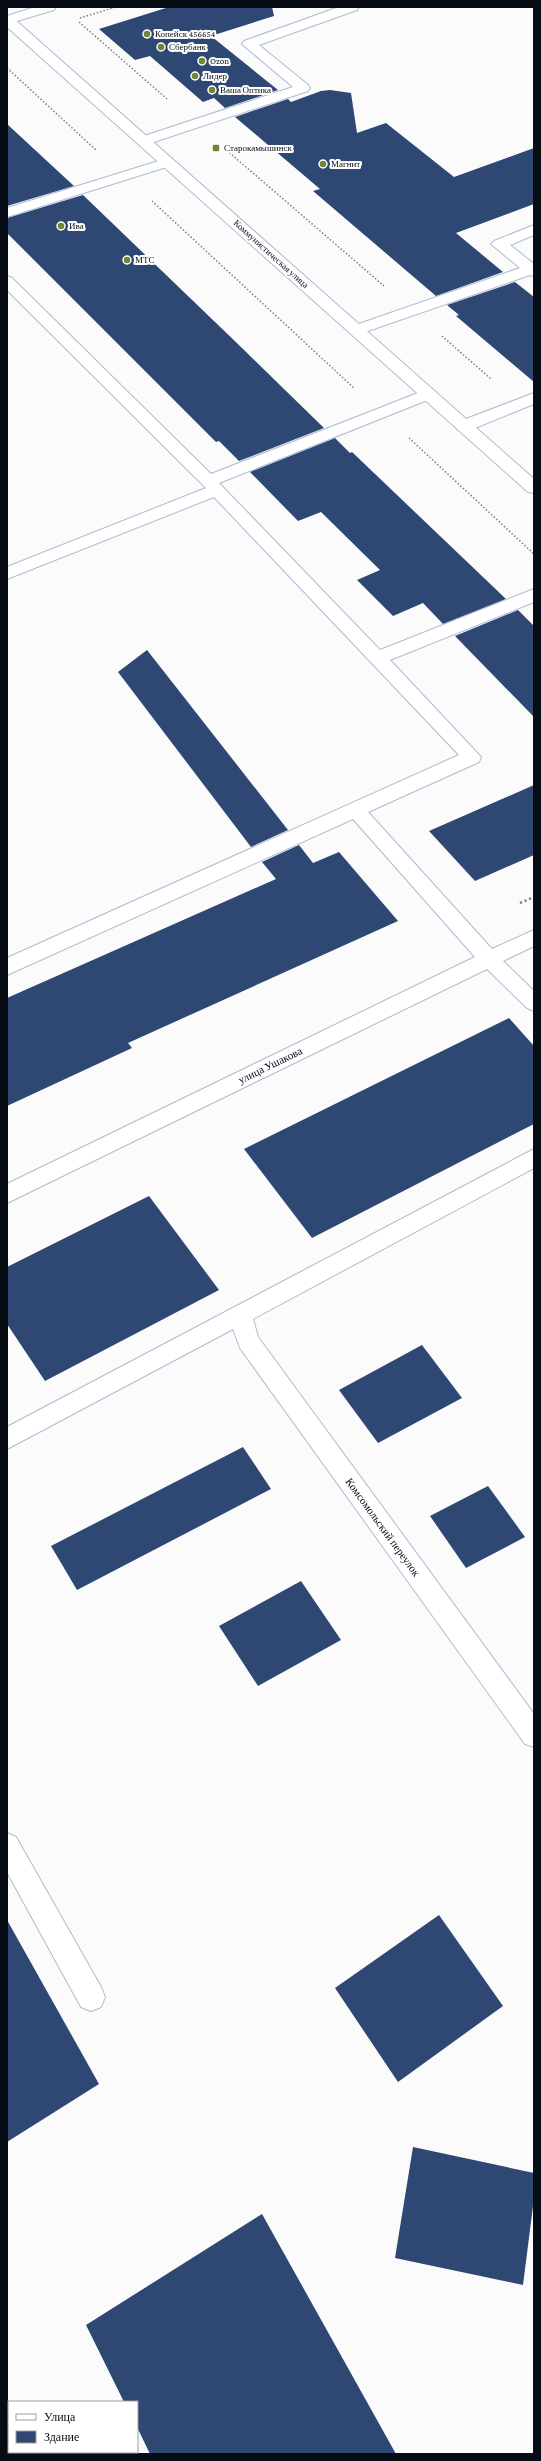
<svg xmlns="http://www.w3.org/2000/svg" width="541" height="2461" viewBox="0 0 541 2461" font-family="'Crimson Pro',serif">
<rect width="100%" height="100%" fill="#fbfbfb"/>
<!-- building -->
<g fill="#2e4773">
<path d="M169,7H272L274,16L211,36L278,90L225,108L214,98L203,102L150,56L135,60L99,29Z"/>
<path d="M330,90L351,93L357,133L386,123L454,177L534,148V204L456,233L503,272L436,296L313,191L320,189L235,117L288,99L291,102L321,91Z"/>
<path d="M7,124L61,174L74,186L7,206Z"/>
<path d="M83,195L241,347L324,428L239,461L219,441L216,442L7,233V218Z"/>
<path d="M515,282L534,297V382L456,316L459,315L447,305Z"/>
<path d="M335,438L350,453L352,452L506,599L443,624L423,603L393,616L357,580L380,570L321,512L298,521L250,472Z"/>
<path d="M518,610L534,626V717L455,636Z"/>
<path d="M147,650L288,830L251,847L118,672Z"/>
<path d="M534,785V855L475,881L429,831Z"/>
<path d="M299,845L313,863L339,852L398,921L128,1043L132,1048L7,1106V998L276,879L262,862Z"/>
<path d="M509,1018L534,1046V1124L312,1238L244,1149Z"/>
<path d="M149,1196L219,1290L45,1381L7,1324V1267Z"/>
<path d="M422,1345L462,1398L378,1443L339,1390Z"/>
<path d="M243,1447L271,1489L77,1590L51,1546Z"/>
<path d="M488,1486L525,1537L466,1568L430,1516Z"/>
<path d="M301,1581L341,1640L258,1686L219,1626Z"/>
<path d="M439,1915L503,2006L398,2082L335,1988Z"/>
<path d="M7,1920L99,2084L7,2142Z"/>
<path d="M413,2147L534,2173V2198L523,2285L395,2258Z"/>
<path d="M262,2214L396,2454H150L137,2427V2402H124L86,2325Z"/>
</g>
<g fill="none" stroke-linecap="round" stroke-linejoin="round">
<!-- minor casing -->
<g stroke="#acbbd3" stroke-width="2">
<g id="minor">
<path d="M35,7H56L54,10L7,24V16Z"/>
<path d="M339,7H359L357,10L259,45L308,85L310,88L308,91L148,144L143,145L136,141L138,138L293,87L242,44L244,41Z"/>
<path d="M168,158L175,162L173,165L7,217V208Z"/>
<path d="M534,225V235L510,245L534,264V276L530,275L362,333H350L348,330L350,327L520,268L491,244L494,241Z"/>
<path d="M7,276L12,278L211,474L423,391H435L437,394L435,397L219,483L380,650L534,589V602L390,660L481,757L479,762L368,812L492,949L534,930V946L503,961L534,991V1011L527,1008L487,969L7,1203V1184L475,957L353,819L7,975V958L459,755L214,497L7,579V567L206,488L7,290Z"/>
<path d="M534,393V404L470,430H458L456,426L458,422Z"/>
<path d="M534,1149V1168L253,1319L258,1337L534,1714V1747L525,1744L240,1348L233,1329L7,1449V1427Z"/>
<path d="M7,1833L16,1837L101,1987L105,1997L101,2007L91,2011L81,2007L7,1872Z"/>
</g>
</g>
<!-- major casing -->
<g stroke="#acbbd3" stroke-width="2">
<path id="major" d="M7,16L12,17L534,479V493L528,492L7,27Z"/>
</g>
<!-- path-far1 -->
<g stroke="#7b7e82" stroke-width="1.5" stroke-dasharray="1.5 2" stroke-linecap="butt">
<path d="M80,18L116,7"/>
<path d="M79,22L167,99"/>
<path d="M7,68L96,150"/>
<path d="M224,148L384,286"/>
<path d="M152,201L354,388"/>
<path d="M442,336L491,379"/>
<path d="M409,438L534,554"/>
</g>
<!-- path -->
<path stroke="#7b7e82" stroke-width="2.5" stroke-dasharray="2 3" stroke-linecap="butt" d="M520,903L534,897"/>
<!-- minor -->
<use href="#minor" fill="#fff" fill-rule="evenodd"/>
<!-- major -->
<use href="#major" fill="#fff" fill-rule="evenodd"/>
</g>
<!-- markers -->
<g fill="#708535" stroke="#fff" stroke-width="1.5">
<circle cx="147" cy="34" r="4"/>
<circle cx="161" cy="47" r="4"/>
<circle cx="202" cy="61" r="4"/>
<circle cx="195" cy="76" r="4"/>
<circle cx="212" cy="90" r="4"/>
<rect x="212" y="144" width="8" height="8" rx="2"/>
<circle cx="323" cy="164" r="4"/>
<circle cx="61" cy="226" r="4"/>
<circle cx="127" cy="260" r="4"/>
</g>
<g text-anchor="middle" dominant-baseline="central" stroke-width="4" stroke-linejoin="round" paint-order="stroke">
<!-- far-poi labels -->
<g font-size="9" fill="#080d15" stroke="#fff" text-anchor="start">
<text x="155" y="34">Копейск 456654</text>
<text x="169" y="47">Сбербанк</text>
<text x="210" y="61">Ozon</text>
<text x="203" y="76">Лидер</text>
<text x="220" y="90">Ваша Оптика</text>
<text x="224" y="148">Старокамышинск</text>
<text x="331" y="164">Магнит</text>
<text x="69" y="226">Ива</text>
<text x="135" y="260">МТС</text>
</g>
<!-- far-street labels -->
<g font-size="9" fill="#080d15" stroke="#fff">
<text transform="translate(271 254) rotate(42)">Коммунистическая улица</text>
</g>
<!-- street labels -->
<g font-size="11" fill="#080d15" stroke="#fff">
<text transform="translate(270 1065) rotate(-26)">улица Ушакова</text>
<text transform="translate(383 1527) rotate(54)">Комсомольский переулок</text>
</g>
</g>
<!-- border -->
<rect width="541" height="2461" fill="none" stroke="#080d15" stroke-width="16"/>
<!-- legend -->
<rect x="8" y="2401" width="130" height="52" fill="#ffffff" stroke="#9c9ea1"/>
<rect x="16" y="2414" width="20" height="6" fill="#ffffff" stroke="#9c9ea1"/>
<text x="44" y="2421" font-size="12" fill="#080d15">Улица</text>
<rect x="16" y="2431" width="20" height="12" fill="#2e4773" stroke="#9c9ea1"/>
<text x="44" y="2441" font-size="12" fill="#080d15">Здание</text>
</svg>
